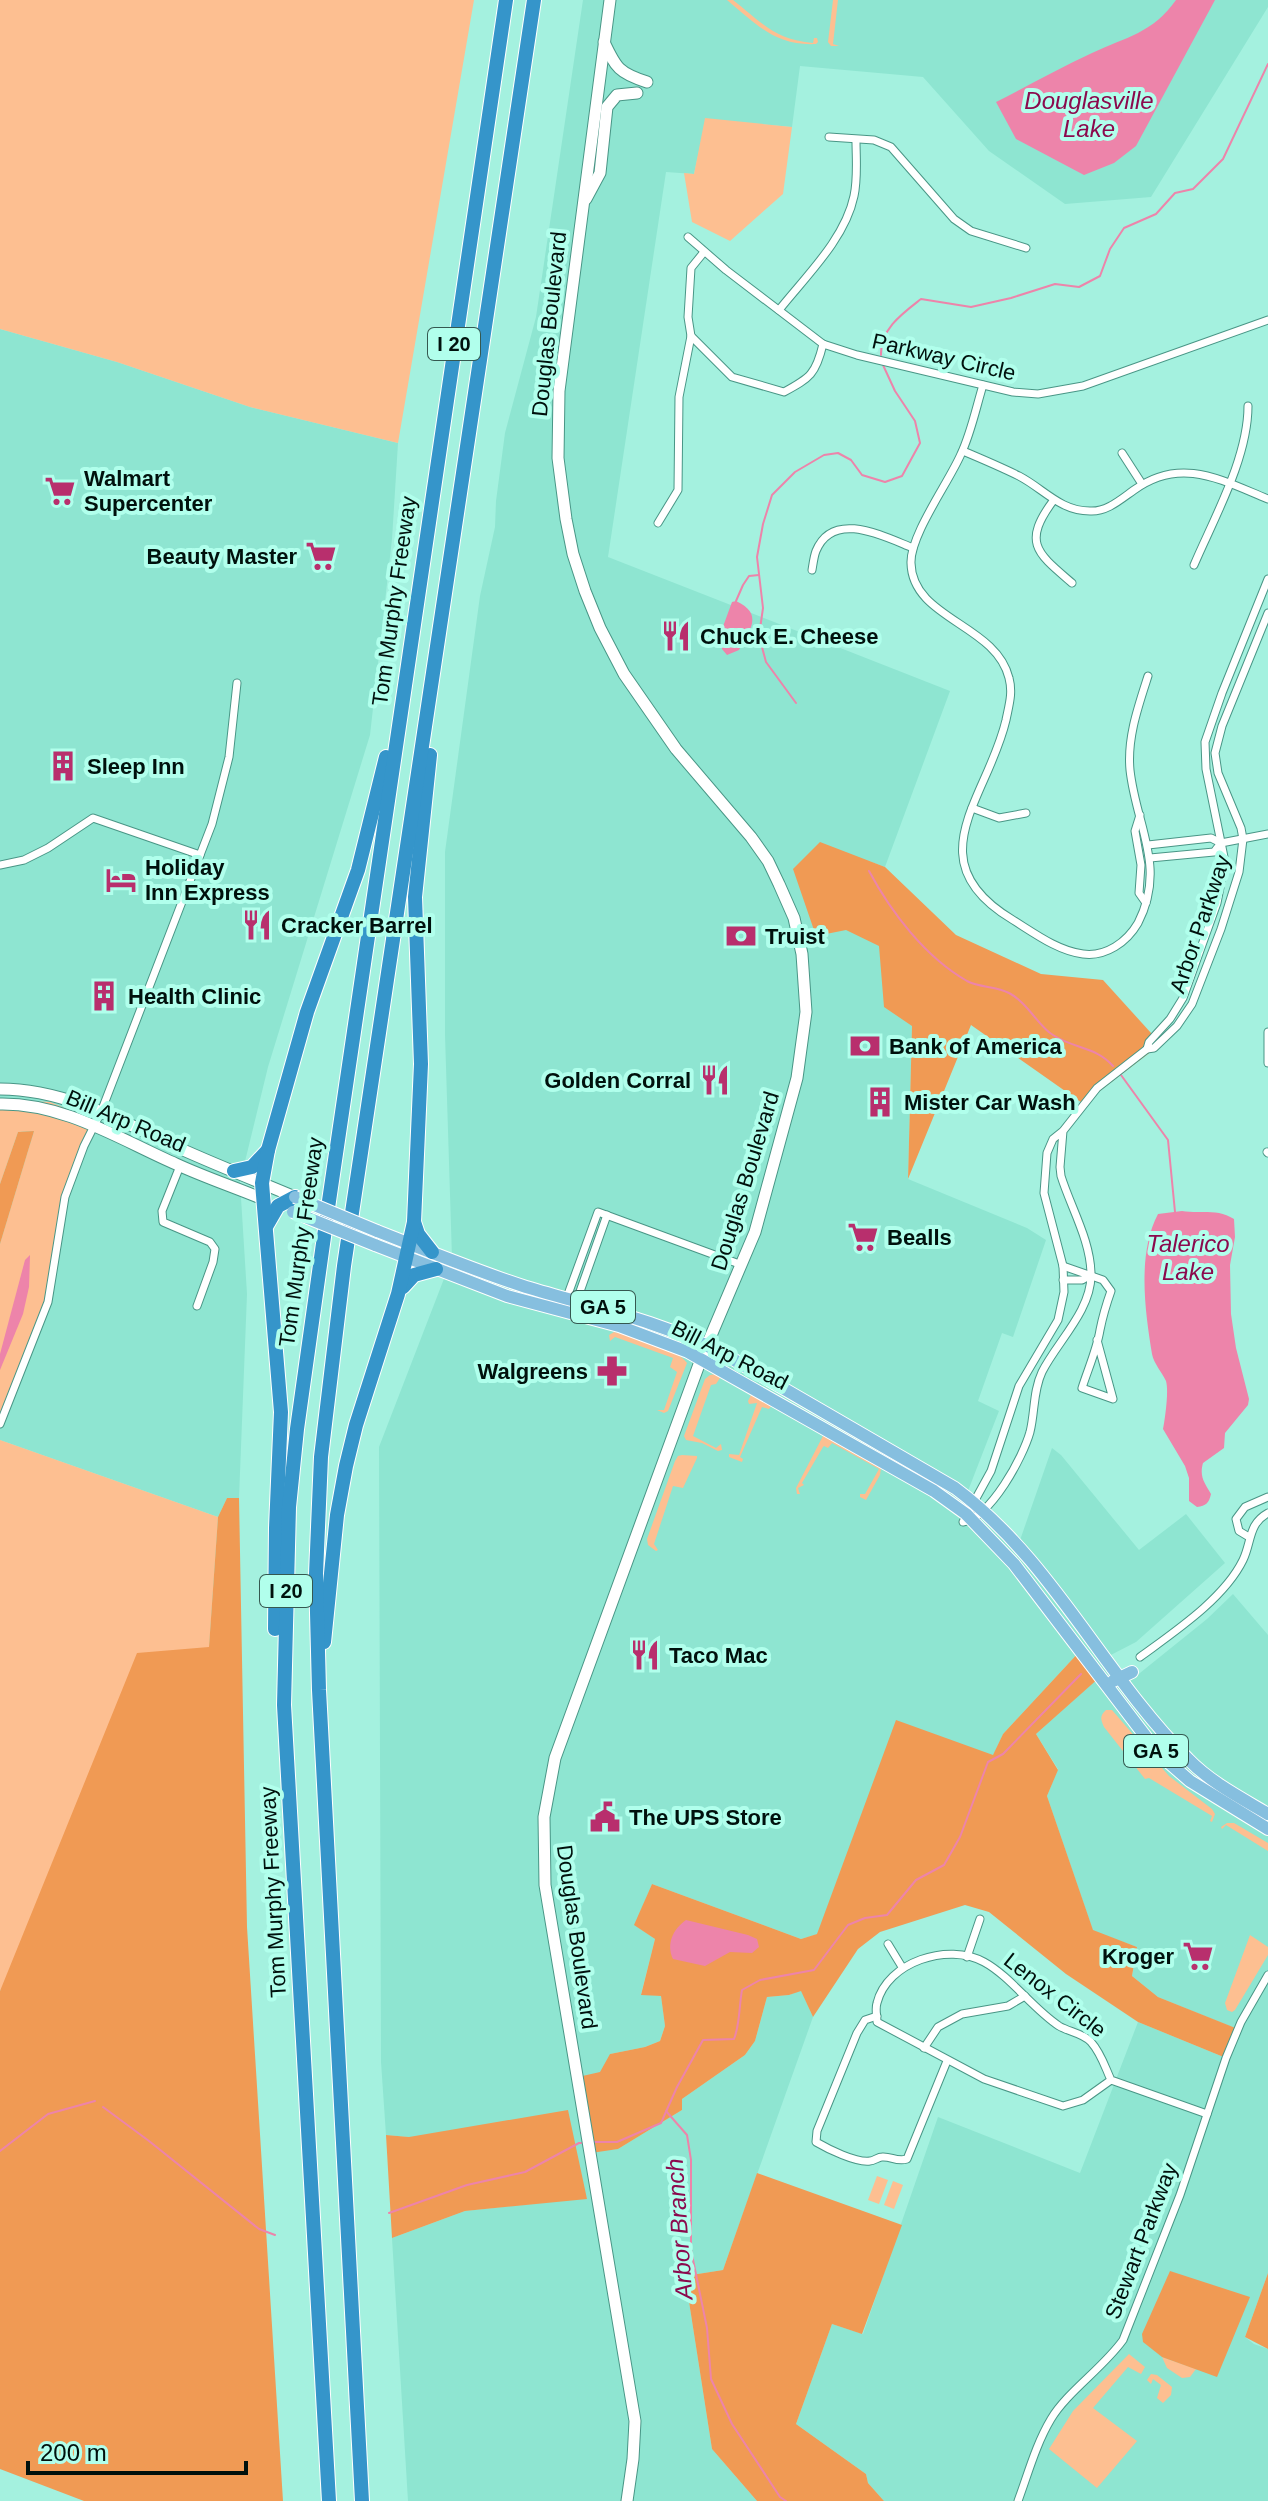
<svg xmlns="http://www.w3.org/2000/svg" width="1268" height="2501" viewBox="0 0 1268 2501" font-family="Helvetica,sans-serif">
<rect width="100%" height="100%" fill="#a4f1df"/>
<!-- built -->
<g fill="#8ee5d1">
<path d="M583,0H1268V7L1151,197L1065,204L989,151L923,77L800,66L792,127L706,119L694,174L666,172L608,557L950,691L885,867L869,861L912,1026L908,1179L1027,1228L1046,1240L1013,1337L1002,1333L978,1401L999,1411L966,1496L1018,1546L1052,1448L1061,1455L1139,1550L1186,1514L1225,1563L1136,1642L1105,1658L1125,1685L1207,1619L1233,1594L1268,1635V2273L1245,2337L1254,2344L1268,2349V2501H884L868,2483L866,2474L796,2424L832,2324L863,2334L938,2117L1080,2173L1138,2022L1226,2058L1237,2029L1158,1997L1132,1976L1137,1947L1093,1931L1047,1796L1058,1769L1036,1734L1099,1677L1080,1651L1003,1734L993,1756L971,1748L824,1918L818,1934L801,1939L652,1884L635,1925L655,1939L641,1994L661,1996L665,2026L660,2041L645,2047L610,2054L608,2150L618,2149L682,2110V2099L745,2055L755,2041L767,1997L789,1995L801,1990L813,2017L723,2270L685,2276L712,2449L757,2501H408L392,2238L465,2211L587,2198L409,2137L386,2135L381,2062L379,1447L452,1258L445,1035V852L480,596L495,527L496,501L505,433L536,317Z"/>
<path d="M0,329L117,362L250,407L398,443L392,539L370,735L268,1067L240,1182L247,1294L239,1498H227L218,1517L0,1440V1424L65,1197L0,1100Z"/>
</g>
<!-- green -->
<g fill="#fdbf91">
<path d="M0,0H474L398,443L250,407L117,362L0,329Z"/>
<path d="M727,0H733C761,22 775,40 813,43L814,38H817L818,42L816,44C775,46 756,24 727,0Z"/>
<path d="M833,0H838L833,44L839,46H831L828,42Z"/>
<path d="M705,118L792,127L783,194L730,241L692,222L684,173L694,174Z"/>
<path d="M0,1100L50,1102L94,1120L65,1197L48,1302L0,1424V1244L34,1131L18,1132L0,1184Z"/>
<path d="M614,1332C632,1336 677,1348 687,1363L668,1411L664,1413L657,1410H664L677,1372L670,1367L673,1358L615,1337L610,1341L609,1335Z"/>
<path d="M710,1375L716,1374L720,1378L716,1384L711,1385L693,1436L716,1448L721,1444L722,1450L718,1451L702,1443L686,1440L684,1436L705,1379Z"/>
<path d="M755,1394L772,1405L769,1409L762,1407L740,1457L743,1459L742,1462L729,1457V1454L739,1455L757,1403L749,1404L748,1401L751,1395Z"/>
<path d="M824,1434L881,1468L880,1475L866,1500L860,1497V1494H865L879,1469L832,1443L828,1448L824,1446L823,1447L802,1483L804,1485L798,1488L800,1494H797L796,1488Z"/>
<path d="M0,1440L218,1517L209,1648L0,1991Z"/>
<path d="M682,1455L697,1456V1458L683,1488L673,1486L654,1544L658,1550L656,1551L648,1545L647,1539L675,1461L678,1456Z"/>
<path d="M1106,1710H1112L1169,1776L1212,1809L1215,1814L1212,1822L1210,1821L1212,1816L1149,1778L1145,1779L1104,1727C1101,1720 1099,1716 1106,1710Z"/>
<path d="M1227,1823H1234L1268,1843V1851L1226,1825L1222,1829L1221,1827Z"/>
<path d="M1250,1935L1268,1947V1955L1235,2010L1232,2012L1227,2010L1225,2003Z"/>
<path d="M877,2176L888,2180L879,2204L868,2200Z"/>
<path d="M893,2181L903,2185L894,2209L884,2205Z"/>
<path d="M1129,2354L1145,2367L1141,2374L1128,2367L1093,2408L1137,2441L1097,2488L1049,2449L1073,2411Z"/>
<path d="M1162,2357L1196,2369L1190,2377L1182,2378L1167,2368Z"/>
<path d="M1151,2374L1157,2375L1172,2387L1171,2395L1163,2403L1157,2398L1161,2385L1153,2379L1151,2384L1147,2380Z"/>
</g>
<!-- forest -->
<g fill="#f09a54">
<path d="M820,842L885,867L956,935L1041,974L1103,980L1161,1044L1096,1094L1085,1105L971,1025L908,1179L912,1026L884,1007L879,946L846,930L816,936L793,869Z"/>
<path d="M34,1131L0,1244V1184L18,1132Z"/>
<path d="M227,1498H239L247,1927L283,2501H84L0,2469V1991L137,1653L209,1647L218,1517Z"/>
<path d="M1080,1651L1100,1677L1036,1734L1058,1770L1047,1796L1093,1930L1137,1947L1132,1976L1158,1997L1238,2029L1226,2058L1138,2022L1066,1974L989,1912L965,1905L880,1932L858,1949L813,2017L801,1991L789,1995L767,1997L755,2041L745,2055L682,2099V2110L618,2149L591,2153L578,2077L600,2072L610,2054L645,2047L660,2041L665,2026L661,1996L641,1995L655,1939L634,1925L652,1884L801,1939L817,1934L896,1720L993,1755L1003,1734Z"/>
<path d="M568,2110L587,2199L465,2211L392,2238L386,2135L409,2137Z"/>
<path d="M757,2173L902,2225L862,2334L832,2324L796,2424L866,2474L868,2483L884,2501H757L712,2449L685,2276L723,2270Z"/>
<path d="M1170,2271L1250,2297L1217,2377L1162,2357L1143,2342L1142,2334Z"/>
<path d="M1268,2273V2349L1245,2337Z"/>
</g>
<!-- water -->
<g fill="#ed84aa">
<path d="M1176,0H1215L1136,146L1114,163L1084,175L1016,139L996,102C1028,86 1059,68 1092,53C1126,37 1153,33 1176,0Z"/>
<path d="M736,601C764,614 750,630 739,650L727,655L722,649L721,632L732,602Z"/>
<path d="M1182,1211C1200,1214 1217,1208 1234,1219L1235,1237L1230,1265L1231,1314L1236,1348L1249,1399L1248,1405L1225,1433L1224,1448L1203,1463C1199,1477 1205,1483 1211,1494C1209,1503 1206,1506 1197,1507L1189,1501V1478L1185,1466L1163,1429C1165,1419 1169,1391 1166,1381C1162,1372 1154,1364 1152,1354C1145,1311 1137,1254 1158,1214Z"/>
<path d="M30,1255L29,1287L23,1314L0,1370V1354L25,1260Z"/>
<path d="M686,1920L748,1935L757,1939L759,1947L752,1953L730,1952L705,1966L673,1959C666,1944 673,1929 686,1920Z"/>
</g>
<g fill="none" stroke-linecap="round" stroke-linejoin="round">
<!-- stream -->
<g stroke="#ed84aa" stroke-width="2">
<path d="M881,355C880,329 903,313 921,299L971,307L1011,298L1055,284L1079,287L1100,276L1110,249L1124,228L1156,214L1175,193L1193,189L1223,159L1268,64"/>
<path d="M736,601L743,585L749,576L759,575"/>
<path d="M796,703L766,662L759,636L763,608L757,557L763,524L772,495L795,472L824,455L838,453L851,460L862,475L885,482L902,476L920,443L915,421L895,391L883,365"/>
<path d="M869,871C891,912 925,957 967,981C980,988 996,986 1009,993C1028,1003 1039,1027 1053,1035C1074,1049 1095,1046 1113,1066"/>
<path d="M1121,1075L1168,1140L1175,1212"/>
<path d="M103,2107L149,2141L259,2229L275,2235"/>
<path d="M666,2111L687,2135L691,2160V2250L707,2328L711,2379L732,2424L780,2497L786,2501"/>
<path d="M591,2142H617L661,2123L677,2087L703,2040L734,2039C740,2024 739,2006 742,1990L760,1980L814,1970L848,1925L865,1918L887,1915L916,1880L944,1865L960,1837L988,1762L1003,1754L1081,1674"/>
<path d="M0,2151L48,2114L95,2101"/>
<path d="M389,2213L467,2185L525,2172L579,2143H585"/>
</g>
<!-- street casing -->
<g stroke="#499686" stroke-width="9">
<g id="street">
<path d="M829,137L874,140L891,147L954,219L971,231L1026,248"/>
<path d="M688,237L726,270L823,344L857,355L1013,392L1038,394L1083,386L1268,320"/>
<path d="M704,252L691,268L688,317L691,336L732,377L784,392C810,378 816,374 823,344"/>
<path d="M779,310C806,276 845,239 854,196C858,178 856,158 856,140"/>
<path d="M983,385C976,408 971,433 961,454C949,482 910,535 911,563C912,619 996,624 1009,678C1013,693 1009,705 1006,720C988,798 914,861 1013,920C1034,933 1058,951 1083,954C1106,957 1127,942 1138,923C1167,867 1136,826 1130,770C1127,738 1138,707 1148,676"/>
<path d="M963,451C982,459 1001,467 1019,476C1044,489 1060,511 1090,511C1107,512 1121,499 1134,490C1181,456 1221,480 1268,499"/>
<path d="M1122,453L1142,484"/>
<path d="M1053,501C1022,543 1037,553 1072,583"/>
<path d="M658,523L678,490L679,397L691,336"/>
<path d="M1194,565C1214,518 1248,458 1248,406"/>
<path d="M812,570C813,564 814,556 816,551C833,509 885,537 913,548"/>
<path d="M972,808L999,818L1026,813"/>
<path d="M1140,815L1135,831L1141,865L1139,893L1146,903"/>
<path d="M1148,845L1211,838L1221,843"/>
<path d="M1150,858L1214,852L1221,843L1268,834"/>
<path d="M0,865L24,860L48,848L93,818L200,855"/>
<path d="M1268,1032V1063"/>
<path d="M1147,1049L1149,1042L1170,1019L1183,998L1217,903L1225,862L1206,769L1205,742L1222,693L1268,579"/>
<path d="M1063,1131L1060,1167L1061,1176C1071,1208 1091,1241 1091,1275C1091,1311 1057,1342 1042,1372C1033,1391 1035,1412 1030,1432C1023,1457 991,1517 963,1522L991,1471L1019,1386L1058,1320L1064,1292L1063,1266L1044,1193L1047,1153L1053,1139L1063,1131L1097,1088L1147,1049L1154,1048L1177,1026L1192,1004L1221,929L1239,872L1243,839L1241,828L1218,773L1215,753L1222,726L1268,613"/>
<path d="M1267,1152L1268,1153"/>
<path d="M180,1166L162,1211L163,1222L210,1242L215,1249L213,1262L197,1306"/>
<path d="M1063,1266L1103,1280L1111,1291C1106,1305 1103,1315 1100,1330C1097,1349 1088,1369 1082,1388L1113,1399L1097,1340"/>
<path d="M1063,1280H1082L1091,1275"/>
<path d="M567,1297L598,1212L742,1265"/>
<path d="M577,1300L607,1215"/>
<path d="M0,1424L48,1302L65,1197L84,1146L101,1112L212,824L229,757L237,683"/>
<path d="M1249,1537L1239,1531L1236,1519L1245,1507L1268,1497"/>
<path d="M1140,1657C1174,1632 1224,1599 1243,1560C1252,1541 1248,1524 1268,1513"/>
<path d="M888,1944L902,1967"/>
<path d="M967,1957L980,1919"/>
<path d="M877,2016L865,2020L857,2033L817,2131L816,2142C828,2149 856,2163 870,2161C874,2161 878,2157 882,2157C891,2156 896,2162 907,2159L947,2061"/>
<path d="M924,2048L938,2027L962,2014L1008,2006L1025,1996"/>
<path d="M1111,2080L1083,2100L1063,2106L984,2079L877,2022C877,2016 875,2009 877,2003C887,1962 948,1942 984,1962C1010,1976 1033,2009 1059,2026C1069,2032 1083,2033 1091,2042C1101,2053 1105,2067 1111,2080L1207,2114"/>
<path d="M1018,2501C1028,2474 1036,2444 1051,2419C1067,2392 1103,2368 1123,2340L1180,2195L1226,2058L1241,2022L1268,1975"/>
</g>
</g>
<!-- secondary casing -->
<g stroke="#499686" stroke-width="13">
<g id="secondary">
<path d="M610,0L559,391L558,458L566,519L573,554L585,591L600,628L624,674L676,749L751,837L768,861L779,884L794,918L802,954L806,1012L797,1078L755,1232L701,1359L555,1758L544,1817L545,1885L635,2421L633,2459L627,2501"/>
<path d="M604,42C616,68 619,73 647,82"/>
<path d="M586,199L600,173L607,107L617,95L637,93"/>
<path d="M0,1089C65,1089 124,1122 181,1149C219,1166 257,1181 295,1197"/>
<path d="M0,1104C64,1103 119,1139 176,1164C204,1177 234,1187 263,1199"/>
</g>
</g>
<!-- primary casing -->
<g stroke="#fff" stroke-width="14">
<g id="primary">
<path d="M377,1231C426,1250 476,1271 526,1287C596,1308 658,1320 724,1354L955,1488C1052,1560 1103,1674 1188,1759C1210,1782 1241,1798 1268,1814"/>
<path d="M375,1245L507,1296L619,1326L688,1352L934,1491L966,1514L1014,1564L1159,1754L1190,1781L1268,1829"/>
<path d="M1113,1681L1132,1672"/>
</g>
</g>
<!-- highway casing -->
<g stroke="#fff" stroke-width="16">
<g id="highway">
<path d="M234,1171L252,1167L268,1150"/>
<path d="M414,1222L418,1234L432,1252"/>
<path d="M267,1225L278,1206L295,1197"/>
<path d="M403,1287L414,1275L436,1269"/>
<path d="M275,1629L276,1528L281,1412L262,1183L268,1150L307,1012L358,870L386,757"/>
<path d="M324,1642L337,1515L346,1466L356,1425L398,1294L414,1222L421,1064L415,897L430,755"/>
<path d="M329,2501L284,1705L289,1507L297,1429L329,1201L506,0"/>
<path d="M362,2501L319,1690L316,1574L321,1457L344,1266L534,0"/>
</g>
</g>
<!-- street -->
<use href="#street" stroke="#fff" stroke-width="7"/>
<!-- secondary -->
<use href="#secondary" stroke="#fff" stroke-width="11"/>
<!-- primary -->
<use href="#primary" stroke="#86bfdf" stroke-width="12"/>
<!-- highway -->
<use href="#highway" stroke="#3595ca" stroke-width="14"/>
<!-- primary-bridge casing -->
<g stroke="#fff" stroke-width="14" stroke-linecap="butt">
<g id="primary-bridge">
<path d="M295,1197L377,1231"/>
<path d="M293,1212L375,1245"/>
</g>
</g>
<!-- primary-bridge -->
<use href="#primary-bridge" stroke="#86bfdf" stroke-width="12"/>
</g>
<!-- icons -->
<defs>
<g id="supermarket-bare" transform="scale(2.4)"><path d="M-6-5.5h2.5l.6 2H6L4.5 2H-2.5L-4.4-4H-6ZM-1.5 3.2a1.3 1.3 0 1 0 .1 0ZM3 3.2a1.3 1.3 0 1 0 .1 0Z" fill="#b82f6d" stroke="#b1ffec" stroke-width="2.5" paint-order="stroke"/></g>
<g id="restaurant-bare" transform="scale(2.4)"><path d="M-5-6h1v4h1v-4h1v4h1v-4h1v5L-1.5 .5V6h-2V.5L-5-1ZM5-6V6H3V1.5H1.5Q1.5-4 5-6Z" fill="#b82f6d" stroke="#b1ffec" stroke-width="2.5" paint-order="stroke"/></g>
<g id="building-bare" transform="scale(2.4)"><path d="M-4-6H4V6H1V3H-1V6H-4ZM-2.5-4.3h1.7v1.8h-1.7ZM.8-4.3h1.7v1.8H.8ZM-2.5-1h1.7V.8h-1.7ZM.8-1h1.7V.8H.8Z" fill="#b82f6d" stroke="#b1ffec" stroke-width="2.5" paint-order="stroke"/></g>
<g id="hotel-bare" transform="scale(2.4)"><path d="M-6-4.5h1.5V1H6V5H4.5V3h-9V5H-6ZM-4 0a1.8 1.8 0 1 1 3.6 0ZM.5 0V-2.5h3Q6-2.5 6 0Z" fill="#b82f6d" stroke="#b1ffec" stroke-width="2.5" paint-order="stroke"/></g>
<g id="bank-bare" transform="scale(2.4)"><path d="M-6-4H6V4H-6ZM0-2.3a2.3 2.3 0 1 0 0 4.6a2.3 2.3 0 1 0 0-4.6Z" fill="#b82f6d" stroke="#b1ffec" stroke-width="2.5" paint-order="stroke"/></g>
<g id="pharmacy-bare" transform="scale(2.4)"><path d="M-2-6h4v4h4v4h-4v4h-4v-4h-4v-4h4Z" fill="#b82f6d" stroke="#b1ffec" stroke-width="2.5" paint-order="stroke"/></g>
<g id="civic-bare" transform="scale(2.4)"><path d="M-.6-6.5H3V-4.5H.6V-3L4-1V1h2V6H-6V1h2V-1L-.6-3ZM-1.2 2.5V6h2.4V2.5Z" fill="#b82f6d" stroke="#b1ffec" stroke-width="2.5" paint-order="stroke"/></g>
</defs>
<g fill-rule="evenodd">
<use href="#supermarket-bare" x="60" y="491"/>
<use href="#supermarket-bare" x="321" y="556"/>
<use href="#restaurant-bare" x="676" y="636"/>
<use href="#building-bare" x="63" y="766"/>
<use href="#hotel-bare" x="121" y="880"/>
<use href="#restaurant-bare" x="257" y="925"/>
<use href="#bank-bare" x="741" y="936"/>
<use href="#building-bare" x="104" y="996"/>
<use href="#bank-bare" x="865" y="1046"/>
<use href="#restaurant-bare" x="715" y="1080"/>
<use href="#building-bare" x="880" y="1102"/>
<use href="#supermarket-bare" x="863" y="1237"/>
<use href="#pharmacy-bare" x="612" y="1371"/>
<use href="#restaurant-bare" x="645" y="1655"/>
<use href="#civic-bare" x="605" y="1817"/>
<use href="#supermarket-bare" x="1198" y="1956"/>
</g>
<g text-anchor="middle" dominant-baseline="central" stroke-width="8" stroke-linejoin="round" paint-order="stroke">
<!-- shield labels -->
<g fill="#b1ffec" stroke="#355850" stroke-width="2">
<rect x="428" y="328" width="52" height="32" rx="6"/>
<rect x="571" y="1291" width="64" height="32" rx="6"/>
<rect x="260" y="1575" width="52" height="32" rx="6"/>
<rect x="1124" y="1735" width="64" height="32" rx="6"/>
</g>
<g font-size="20" font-weight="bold" fill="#00110d">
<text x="454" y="344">I 20</text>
<text x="603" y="1307">GA 5</text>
<text x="286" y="1591">I 20</text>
<text x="1156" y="1751">GA 5</text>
</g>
<!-- street labels -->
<g font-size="22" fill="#00110d" stroke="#b1ffec">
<text transform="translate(549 324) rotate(-84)">Douglas Boulevard</text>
<text transform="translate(944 357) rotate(13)">Parkway Circle</text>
<text transform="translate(394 601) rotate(-82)">Tom Murphy Freeway</text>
<text transform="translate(1200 924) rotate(-71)">Arbor Parkway</text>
<text transform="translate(126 1121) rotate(23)">Bill Arp Road</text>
<text transform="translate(745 1181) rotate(-73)">Douglas Boulevard</text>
<text transform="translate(301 1242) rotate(-82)">Tom Murphy Freeway</text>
<text transform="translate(730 1355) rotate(27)">Bill Arp Road</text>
<text transform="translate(273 1892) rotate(-93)">Tom Murphy Freeway</text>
<text transform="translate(577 1937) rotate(82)">Douglas Boulevard</text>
<text transform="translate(1055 1995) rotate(38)">Lenox Circle</text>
<text transform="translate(1141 2241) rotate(-69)">Stewart Parkway</text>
</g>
<!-- poi labels -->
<g font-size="22" font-weight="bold" fill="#00110d" stroke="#b1ffec" text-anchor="start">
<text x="84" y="478">Walmart<tspan x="84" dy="25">Supercenter</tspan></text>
<text x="297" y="556" text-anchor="end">Beauty Master</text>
<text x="700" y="636">Chuck E. Cheese</text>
<text x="87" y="766">Sleep Inn</text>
<text x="145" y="867">Holiday<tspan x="145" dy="25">Inn Express</tspan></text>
<text x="281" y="925">Cracker Barrel</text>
<text x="765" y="936">Truist</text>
<text x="128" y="996">Health Clinic</text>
<text x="889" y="1046">Bank of America</text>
<text x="691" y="1080" text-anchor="end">Golden Corral</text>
<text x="904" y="1102">Mister Car Wash</text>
<text x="887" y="1237">Bealls</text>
<text x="588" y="1371" text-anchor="end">Walgreens</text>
<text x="669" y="1655">Taco Mac</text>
<text x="629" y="1817">The UPS Store</text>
<text x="1174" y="1956" text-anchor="end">Kroger</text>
</g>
<!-- water labels -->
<g font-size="24" font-style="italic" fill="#8b0a4d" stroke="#b1ffec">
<text x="1089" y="100">Douglasville<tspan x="1089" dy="28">Lake</tspan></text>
<text x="1188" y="1243">Talerico<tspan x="1188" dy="28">Lake</tspan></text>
<text transform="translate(679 2229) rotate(-94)">Arbor Branch</text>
</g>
</g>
<!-- scale -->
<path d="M28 2461v12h218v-12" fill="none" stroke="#00110d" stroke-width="4"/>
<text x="40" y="2461" font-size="24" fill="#00110d" stroke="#b1ffec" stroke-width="6" paint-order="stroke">200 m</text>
</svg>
